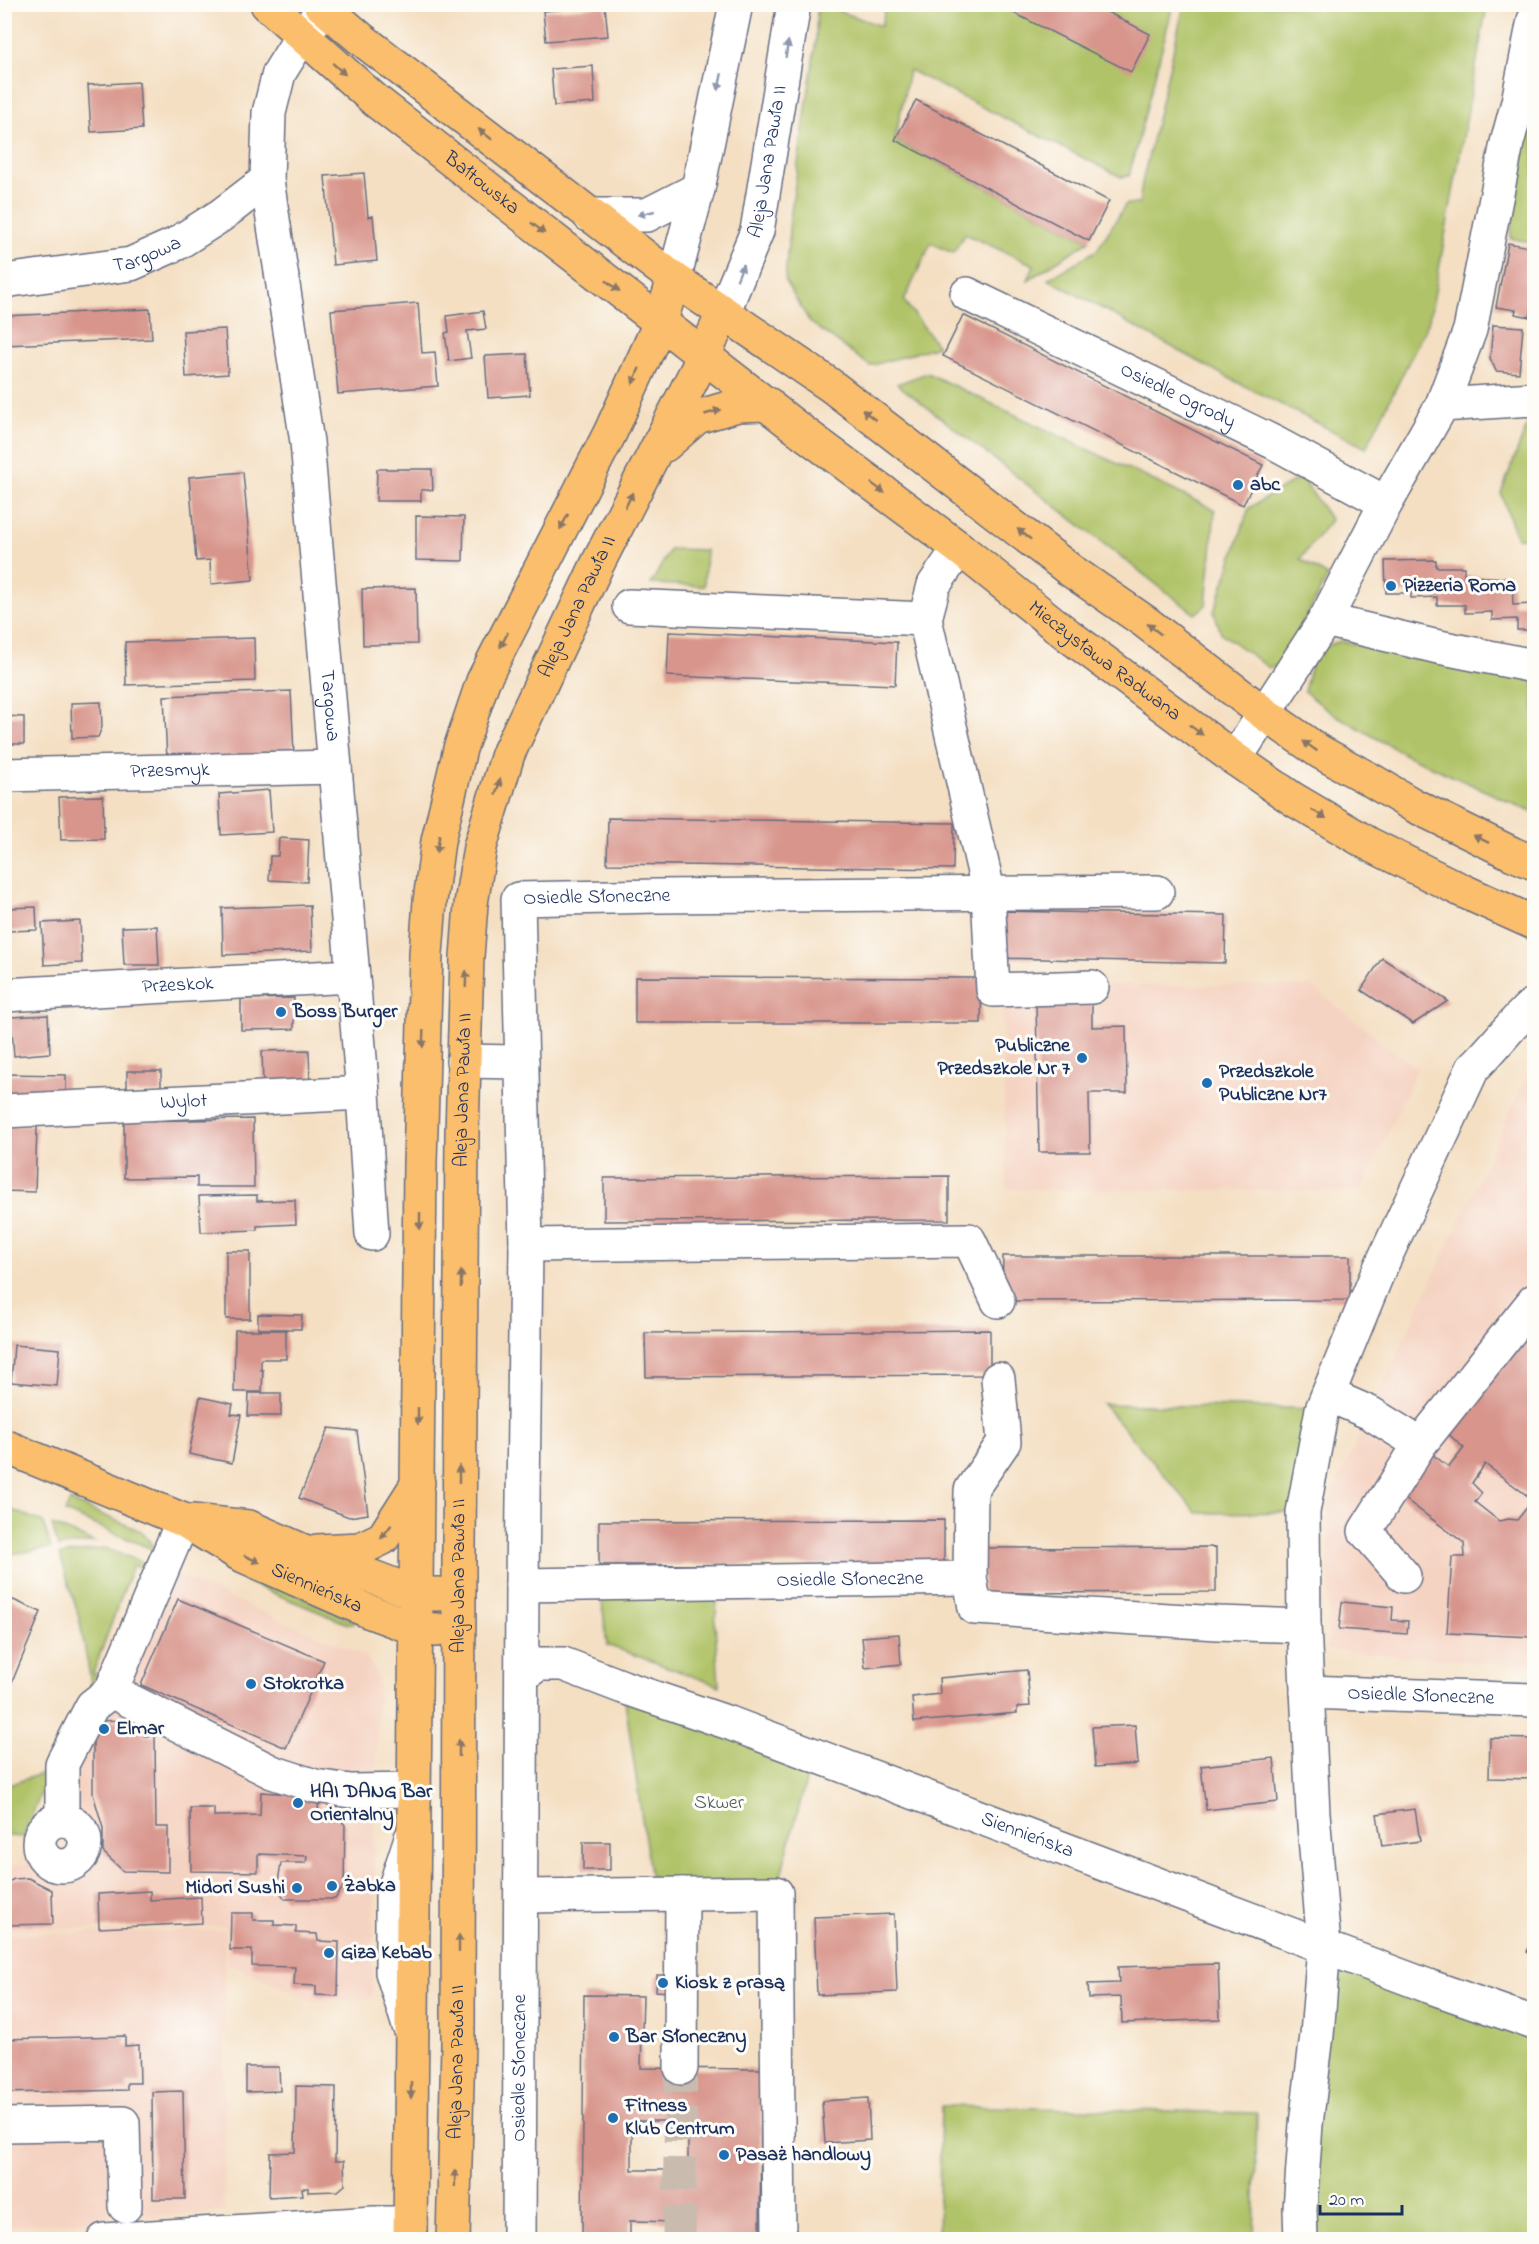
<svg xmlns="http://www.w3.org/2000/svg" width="1539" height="2244" viewBox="0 0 1539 2244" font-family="'Indie Flower',sans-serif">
<rect width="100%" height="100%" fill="#fdfcf7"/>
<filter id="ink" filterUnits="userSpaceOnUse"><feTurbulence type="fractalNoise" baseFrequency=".0167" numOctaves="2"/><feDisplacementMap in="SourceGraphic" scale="12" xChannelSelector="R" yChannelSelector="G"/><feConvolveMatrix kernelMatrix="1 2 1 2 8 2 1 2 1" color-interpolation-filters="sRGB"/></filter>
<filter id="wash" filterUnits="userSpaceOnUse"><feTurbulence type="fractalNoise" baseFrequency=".008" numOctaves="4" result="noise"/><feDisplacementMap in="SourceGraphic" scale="24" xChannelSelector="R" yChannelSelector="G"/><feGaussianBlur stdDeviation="1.35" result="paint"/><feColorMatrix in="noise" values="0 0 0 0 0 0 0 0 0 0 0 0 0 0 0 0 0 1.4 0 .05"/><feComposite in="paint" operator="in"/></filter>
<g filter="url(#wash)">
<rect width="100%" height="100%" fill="#f4dfc3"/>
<!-- built -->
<g fill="#f5d3c2">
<path d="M1102,985L1311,986L1417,1069L1361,1191L1006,1189L1002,989Z"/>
<path d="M1529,1071L1534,1073V1666L1328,1650L1329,1501Z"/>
<path d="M172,1573L364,1655L373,1667L378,1685L372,1999L314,2001L227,1963V1926L5,1930L4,1865L28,1864V1838L70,1769Z"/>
<path d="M225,1930L224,2212L146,2217L135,2207L114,2206L106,2220L5,2226V1934Z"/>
</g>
<!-- green -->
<g fill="#b0c367" stroke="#667962" stroke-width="1.5">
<path d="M817,5H822L881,26L886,5H1173L1129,176L1121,177L909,70L895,140L1089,241L1028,280L1034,265L965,234L953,253L931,243L904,301L938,346L870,366L810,322L785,281L790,219L816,40Z"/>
<path d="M1184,5H1487L1433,302L1428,323L1366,448L1227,377L1048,279L1097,250L1126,204H1139L1142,183Z"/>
<path d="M1534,98V243L1510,238L1525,142L1507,143Z"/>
<path d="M927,373L1215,510L1206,605L1195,614L897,384Z"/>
<path d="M1528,423L1534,437V539L1517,538L1501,493Z"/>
<path d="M1301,477L1331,520L1300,559L1328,576L1280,665L1269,668L1221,633L1214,612L1249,508Z"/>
<path d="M670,549L706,550L704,586L651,584Z"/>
<path d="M1341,641L1534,680V813L1406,755L1330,712L1304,691L1312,661L1322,647Z"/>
<path d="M1103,1404L1322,1409L1303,1512L1197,1513Z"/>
<path d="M70,1501L141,1531L154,1547L152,1549L65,1512Z"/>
<path d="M4,1507L43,1522L51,1548L5,1555Z"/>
<path d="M52,1525L94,1542L58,1547Z"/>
<path d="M105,1548L150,1565L144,1568L133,1565L93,1673L100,1677L93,1693L79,1617L60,1555Z"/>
<path d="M252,1574L355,1621L353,1624H348L244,1581Z"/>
<path d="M719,1582L715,1623L719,1686L607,1645L600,1584Z"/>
<path d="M623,1687L813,1755L776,1893L653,1895Z"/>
<path d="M50,1771L23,1837L7,1836L5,1834V1786Z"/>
<path d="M1324,1946L1534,2023V2239L1301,2240Z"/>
<path d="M941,2106L1257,2113L1254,2239H938Z"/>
</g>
<g id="blocks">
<!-- building -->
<g fill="#d8958c" fill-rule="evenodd">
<path d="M996,4H1092L1150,34L1131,72Z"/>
<path d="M605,6L608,36L546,41L543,11Z"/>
<path d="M593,66L595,103L554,106L551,69Z"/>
<path d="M139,82L142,129L91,132L88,85Z"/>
<path d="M916,100L1109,201L1089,241L895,140Z"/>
<path d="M364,173L368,217L373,216L377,261L333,265L325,176Z"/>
<path d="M1508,243L1534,248V295L1530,317L1515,314L1516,310L1496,307Z"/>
<path d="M418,303L422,353L435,352L438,386L338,394L331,310Z"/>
<path d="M150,309L152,339L4,345V316Z"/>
<path d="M483,311L486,329L467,331L471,358L449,361L445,333L449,332L447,316Z"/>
<path d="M963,315L1263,465L1243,505L943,356Z"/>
<path d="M1493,325L1523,327L1519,373L1496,371L1490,358Z"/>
<path d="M225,329L228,374L186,377L183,331Z"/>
<path d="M527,354L530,395L488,398L485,356Z"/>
<path d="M377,469H432L433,490H421V501H376Z"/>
<path d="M243,472L253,580L211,584L210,560L196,561L189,477Z"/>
<path d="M416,516L464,517L463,561L416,560Z"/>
<path d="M1436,560V567H1464V576L1512,578L1513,605L1534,604V630H1517V619L1492,620V612L1465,613V605H1437V597L1411,598V593H1386L1385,561Z"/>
<path d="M416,588L417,644L363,645L362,589Z"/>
<path d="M669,632L897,642L895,685L667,676Z"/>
<path d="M254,638L255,681L126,685L125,642Z"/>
<path d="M291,691L294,754L167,760L164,696Z"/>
<path d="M101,702L102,727L98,737L72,738L71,703Z"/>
<path d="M4,716L24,717V744H4Z"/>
<path d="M269,790L272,832L221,835L219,794Z"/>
<path d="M103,796L104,839L61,840L59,797Z"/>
<path d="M608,818L954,823L953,869L607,864Z"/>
<path d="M279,838L309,840L307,882L269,880L270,856H278Z"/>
<path d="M310,905L312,951L223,955L222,908Z"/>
<path d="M36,907L37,930L7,931L6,908Z"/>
<path d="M997,911L1226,915L1225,963L996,958Z"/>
<path d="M80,921L82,963L44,965L42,923Z"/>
<path d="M157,926L159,965H124L122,927Z"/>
<path d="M1382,958L1448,1001L1413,1024L1361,990Z"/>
<path d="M635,977L982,978L981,1023H635Z"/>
<path d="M294,998V1029L241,1030V999Z"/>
<path d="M1036,1002H1092V1027L1126,1026L1127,1093H1089L1090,1152H1039Z"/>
<path d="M48,1015L50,1053L14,1056L11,1017Z"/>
<path d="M309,1050L310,1084L263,1086L262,1051Z"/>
<rect x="127" y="1071" width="34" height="22"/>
<path d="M4,1074L66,1075V1098L4,1097Z"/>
<path d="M253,1119L254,1187H197V1177L124,1178V1121Z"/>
<path d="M4,1126H37L35,1192L4,1191Z"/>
<path d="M949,1176V1220L604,1221V1178Z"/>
<path d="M257,1195V1201L295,1200L296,1224L257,1226V1230L201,1232L199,1196Z"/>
<rect x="226" y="1251" width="24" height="68"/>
<path d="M1003,1256H1350V1300L1002,1301Z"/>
<path d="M258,1314L302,1315L301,1329H258Z"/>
<path d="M1534,1317V1637L1447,1633L1452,1557H1465L1464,1543L1397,1493L1428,1451L1449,1467L1464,1448L1445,1431ZM1485,1464L1533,1500L1517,1520L1508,1519L1499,1521L1475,1502L1482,1493L1472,1483Z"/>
<path d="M235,1330H286V1359H261V1370H263L262,1392H234Z"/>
<path d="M990,1330V1375L646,1377L645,1333Z"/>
<path d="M14,1345L60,1349L57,1386L11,1382Z"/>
<path d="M249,1393H281V1416H248Z"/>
<path d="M200,1397L233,1404L231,1414L241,1415L232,1463L189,1454Z"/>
<path d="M329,1428L357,1431L368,1514L349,1517L299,1498Z"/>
<path d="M944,1520V1564L599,1565V1521Z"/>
<path d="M1216,1547V1592L983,1593L982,1548Z"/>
<path d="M4,1596L41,1612L5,1699H4Z"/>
<path d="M178,1599L324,1661L286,1748L141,1685Z"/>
<path d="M1342,1602L1393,1607L1392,1620L1408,1621L1407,1634L1339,1629Z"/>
<path d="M899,1634L901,1664L865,1668L862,1637Z"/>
<path d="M1027,1670L1030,1706L1017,1707V1713L914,1722L912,1697L940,1694L939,1678Z"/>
<path d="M130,1720L144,1726V1736H155L156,1827H168V1872L123,1871L103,1852V1828L93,1794V1721Z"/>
<path d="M1135,1725L1138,1764L1095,1767L1092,1727Z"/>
<path d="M1490,1738L1534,1739V1779L1489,1778Z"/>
<path d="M1274,1758L1278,1802L1206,1810L1201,1766Z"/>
<path d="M261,1792L319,1796L318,1812L333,1811L345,1825L344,1886L335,1899H285L277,1888L281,1863H306L307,1856L258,1854V1872L191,1871L190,1808H214V1816L260,1815Z"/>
<path d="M1415,1809L1420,1841L1382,1846L1377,1814Z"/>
<rect x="583" y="1842" width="27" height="28"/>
<path d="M28,1878L52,1890L53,1924L4,1925V1884L14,1879Z"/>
<path d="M150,1891V1900L201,1897L202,1923L99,1928L98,1894Z"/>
<path d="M231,1913H253V1920H274V1925L296,1926V1933L317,1934L318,1941L339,1942L338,1996L316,1995V1986L294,1985L295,1967L252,1966V1950H230Z"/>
<path d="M894,1914L897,1992L817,1995L814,1917Z"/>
<path d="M1534,1930V1955L1527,1952Z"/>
<path d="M1218,1964L1220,2019L1122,2023L1121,1997L1089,1998L1088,1984L1119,1983L1118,1967Z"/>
<path d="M657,1975H669V1992L656,1991Z"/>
<path d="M584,1995L643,1996L641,2068L761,2069L760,2240H686V2222L630,2221V2240H582ZM632,2121H688V2170H632Z"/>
<path d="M125,2036V2046L139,2045L140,2083H127V2090L4,2093V2039Z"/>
<path d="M246,2067H279L280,2091L246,2092Z"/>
<path d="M296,2086L336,2087L335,2161H344L345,2185L338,2191L308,2192V2188H302L303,2195L269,2197L270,2153L295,2152Z"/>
<path d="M183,2091L185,2199H153L152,2092Z"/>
<path d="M868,2098L870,2140L825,2143L822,2101Z"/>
</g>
</g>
</g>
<g filter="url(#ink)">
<use href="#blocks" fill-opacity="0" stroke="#676d81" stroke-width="1.5"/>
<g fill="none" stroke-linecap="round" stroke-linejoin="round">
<!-- minor-tunnel -->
<path stroke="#c9bcaf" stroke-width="33" stroke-dasharray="33 16" stroke-linecap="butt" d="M679,2240L681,2068"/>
<!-- minor casing -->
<g stroke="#676d81" stroke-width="36">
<g id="minor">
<path id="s1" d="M324,8L302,36L279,73L269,113L267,180L307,442L363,1093L372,1234"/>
<path d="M589,215H647L698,189"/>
<path d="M674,279L698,189L736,4"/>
<path id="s2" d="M4,281L131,264L176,244L220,216L267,180"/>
<path id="s3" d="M967,294L1275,443L1386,503"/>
<path id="s4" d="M723,313L757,231L794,4"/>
<path d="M1442,405L1534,399"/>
<path d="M629,606L925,619L984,872L988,893L993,990L1092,987"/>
<path d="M925,619L934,585L959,548"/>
<path d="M1325,620L1434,646L1534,666"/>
<path d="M1235,759L1325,620L1386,503L1442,405L1470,330L1507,143L1518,102L1534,20"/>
<path id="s5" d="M4,775L335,767"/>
<path id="s6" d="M4,995L351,976"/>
<path d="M463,1061L522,1062"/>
<path id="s7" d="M4,1111L363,1093"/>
<path d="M526,1245L969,1240L998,1301"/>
<path d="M1329,1395L1370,1413L1420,1444L1365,1531L1404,1576"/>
<path d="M1420,1444L1534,1301"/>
<path d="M970,1578L975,1608L1218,1623L1304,1626"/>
<path id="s8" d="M522,1585L970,1578L971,1490L1004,1442L998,1379"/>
<path id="s9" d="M522,1676L538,1664H563L623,1687L732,1724L1428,1986L1534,2023"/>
<path d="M111,1691L272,1772L315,1786L351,1791L415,1790"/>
<path id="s10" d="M1307,1692L1534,1700"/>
<path d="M62,1820V1764L92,1706L111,1691L183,1520"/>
<circle cx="62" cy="1843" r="23"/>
<path d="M522,1896L776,1893L779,2240"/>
<path d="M409,2026L392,1972V1896L411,1838"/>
<path d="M681,2068L682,1894"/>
<path d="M4,2125L123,2123L125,2206"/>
<path d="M104,2240L374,2223H410"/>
<path id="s11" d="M519,2240L522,1585L526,1245L518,899L657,896L1157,892"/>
<path d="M1301,2240L1300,2209L1306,2124L1317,2035L1324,1946L1313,1813L1304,1626L1303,1512L1322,1409L1376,1277L1473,1068C1494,1048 1510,1025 1531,1006H1534"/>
</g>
</g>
<!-- major casing -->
<g stroke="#676d81" stroke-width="36">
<g id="major">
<path id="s12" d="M267,4L376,101L567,250L797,428L959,548L1068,635L1235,759L1293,799L1369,844L1461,890L1534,923"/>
<path d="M320,4L360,38L674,279L830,385L1070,570L1144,621L1265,714L1320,752L1371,780L1413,805L1513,854L1534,863"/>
<path d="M665,445L697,417L738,405L768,404"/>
<path id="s13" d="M4,1446L183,1520L239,1554L368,1611L417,1629L437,1630"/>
<path d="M192,1521L249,1527L306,1552L378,1579L417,1594H439"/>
<path d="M317,1551L360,1549L383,1538L418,1483"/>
<path d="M410,2240L420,1162L426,954L430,901L438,841L460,749L483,681L610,433L660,323L674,279"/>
<path id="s14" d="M453,2240L458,2044L459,1550L462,1134L467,957L471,904L480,847L508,754L598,563L704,356L723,313"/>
</g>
</g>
<!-- minor -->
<use href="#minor" stroke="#fff" stroke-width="33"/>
<!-- major -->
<use href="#major" stroke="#fabe6d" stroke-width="33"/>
</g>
<!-- one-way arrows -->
<defs><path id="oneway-solid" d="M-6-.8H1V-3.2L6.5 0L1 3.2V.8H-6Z" transform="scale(1.5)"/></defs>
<g fill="#8d97ae">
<use href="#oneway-solid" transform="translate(787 49) rotate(-81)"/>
<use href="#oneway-solid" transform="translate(720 82) rotate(102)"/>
<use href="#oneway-solid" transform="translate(646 213) rotate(167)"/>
<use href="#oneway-solid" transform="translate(740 272) rotate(-68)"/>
</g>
<g fill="#8a7666">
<use href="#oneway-solid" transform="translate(339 69) rotate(42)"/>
<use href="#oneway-solid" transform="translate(485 134) rotate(-142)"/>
<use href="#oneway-solid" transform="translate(538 228) rotate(38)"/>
<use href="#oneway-solid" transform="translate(613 286) rotate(38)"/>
<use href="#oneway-solid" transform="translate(636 376) rotate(114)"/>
<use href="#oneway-solid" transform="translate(713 412) rotate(-16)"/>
<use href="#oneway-solid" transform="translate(869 415) rotate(-142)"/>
<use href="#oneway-solid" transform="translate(878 488) rotate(37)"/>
<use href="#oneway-solid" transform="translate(629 500) rotate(-64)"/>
<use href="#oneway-solid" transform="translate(564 522) rotate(118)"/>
<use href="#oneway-solid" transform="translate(1024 534) rotate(-142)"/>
<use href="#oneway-solid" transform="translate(1154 629) rotate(-142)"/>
<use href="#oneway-solid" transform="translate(504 640) rotate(117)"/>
<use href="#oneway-solid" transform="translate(1196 730) rotate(37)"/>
<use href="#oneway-solid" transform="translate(1310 746) rotate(-145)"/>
<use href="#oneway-solid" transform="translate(498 787) rotate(-73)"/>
<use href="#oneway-solid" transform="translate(1319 814) rotate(30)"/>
<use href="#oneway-solid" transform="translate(1481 839) rotate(-154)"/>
<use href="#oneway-solid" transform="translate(438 844) rotate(100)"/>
<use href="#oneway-solid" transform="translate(466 979) rotate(-88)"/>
<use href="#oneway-solid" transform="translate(423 1039) rotate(92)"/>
<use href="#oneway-solid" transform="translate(420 1221) rotate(90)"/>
<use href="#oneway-solid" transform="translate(461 1279) rotate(-89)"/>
<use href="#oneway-solid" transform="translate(418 1416) rotate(90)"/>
<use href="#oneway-solid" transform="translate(459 1474) rotate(-90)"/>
<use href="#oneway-solid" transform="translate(386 1532) rotate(127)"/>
<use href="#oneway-solid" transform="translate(252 1559) rotate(24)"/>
<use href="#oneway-solid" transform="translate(459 1748) rotate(-90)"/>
<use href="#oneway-solid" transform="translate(459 1943) rotate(-90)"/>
<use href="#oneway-solid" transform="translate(411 2090) rotate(90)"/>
<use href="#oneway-solid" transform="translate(455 2178) rotate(-89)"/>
</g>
</g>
<!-- markers -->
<g fill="#1f6fb2" stroke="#fdfcf7" stroke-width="2">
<circle cx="1238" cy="485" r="6"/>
<circle cx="1391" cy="586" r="6"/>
<circle cx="281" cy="1012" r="6"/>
<circle cx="1082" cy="1058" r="6"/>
<circle cx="1207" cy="1083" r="6"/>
<circle cx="251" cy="1684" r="6"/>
<circle cx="104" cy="1729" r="6"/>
<circle cx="298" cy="1803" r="6"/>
<circle cx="332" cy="1886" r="6"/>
<circle cx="297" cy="1888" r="6"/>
<circle cx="329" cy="1953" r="6"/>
<circle cx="663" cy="1983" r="6"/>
<circle cx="614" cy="2037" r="6"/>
<circle cx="613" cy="2118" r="6"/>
<circle cx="724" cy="2155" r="6"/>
</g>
<g text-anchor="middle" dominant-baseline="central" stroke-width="6" stroke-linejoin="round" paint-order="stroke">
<!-- street labels -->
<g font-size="20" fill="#1b2f5e" stroke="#fdfcf7">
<text stroke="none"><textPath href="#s4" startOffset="159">Aleja Jana Pawła II</textPath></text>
<text stroke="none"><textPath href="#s12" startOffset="280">Bałtowska</textPath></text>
<text stroke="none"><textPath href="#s2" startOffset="146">Targowa</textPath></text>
<text stroke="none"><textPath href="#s3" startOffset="234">Osiedle Ogrody</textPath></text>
<text stroke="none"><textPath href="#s14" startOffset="1654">Aleja Jana Pawła II</textPath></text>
<text stroke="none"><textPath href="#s12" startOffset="1065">Mieczysława Radwana</textPath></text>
<text stroke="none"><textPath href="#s1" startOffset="717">Targowa</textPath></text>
<text stroke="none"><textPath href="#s5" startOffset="166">Przesmyk</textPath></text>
<text stroke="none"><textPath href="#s11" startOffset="1420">Osiedle Słoneczne</textPath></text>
<text stroke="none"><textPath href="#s6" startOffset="174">Przeskok</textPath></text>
<text stroke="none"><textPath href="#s14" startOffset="1150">Aleja Jana Pawła II</textPath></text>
<text stroke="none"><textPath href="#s7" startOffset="180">Wylot</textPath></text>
<text stroke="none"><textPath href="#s14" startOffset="664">Aleja Jana Pawła II</textPath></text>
<text stroke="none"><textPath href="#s8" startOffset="328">Osiedle Słoneczne</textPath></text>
<text stroke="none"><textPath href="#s13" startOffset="344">Siennieńska</textPath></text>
<text stroke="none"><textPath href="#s10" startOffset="114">Osiedle Słoneczne</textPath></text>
<text stroke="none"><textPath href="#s9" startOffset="540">Siennieńska</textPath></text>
<text stroke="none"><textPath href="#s14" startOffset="178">Aleja Jana Pawła II</textPath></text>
<text stroke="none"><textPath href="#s11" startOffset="172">Osiedle Słoneczne</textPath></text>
</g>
<!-- poi labels -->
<g font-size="20" font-weight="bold" fill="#1b2f5e" stroke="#fdfcf7" text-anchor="start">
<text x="1250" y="485">abc</text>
<text x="1403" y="586">Pizzeria Roma</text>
<text x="293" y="1012">Boss Burger</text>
<text x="1070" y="1046" text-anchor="end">Publiczne<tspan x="1070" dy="23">Przedszkole Nr 7</tspan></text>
<text x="1219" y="1072">Przedszkole<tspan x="1219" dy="23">Publiczne Nr7</tspan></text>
<text x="263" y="1684">Stokrotka</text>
<text x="116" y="1729">Elmar</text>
<text x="310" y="1792">HAI DANG Bar<tspan x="310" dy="23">Orientalny</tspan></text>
<text x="344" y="1886">Żabka</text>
<text x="285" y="1888" text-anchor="end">Midori Sushi</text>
<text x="341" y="1953">Giza Kebab</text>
<text x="675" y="1983">Kiosk z prasą</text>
<text x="626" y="2037">Bar Słoneczny</text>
<text x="625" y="2106">Fitness<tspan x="625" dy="23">Klub Centrum</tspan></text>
<text x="736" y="2155">Pasaż handlowy</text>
</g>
<!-- park labels -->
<g font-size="20" fill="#485b61" stroke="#fdfcf7">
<text x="719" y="1803">Skwer</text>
</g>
</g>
<!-- margin -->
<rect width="1539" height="2244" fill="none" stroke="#fdfcf7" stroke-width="24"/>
<!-- scale -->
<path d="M1320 2205v9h82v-9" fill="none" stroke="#1b2f5e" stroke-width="3"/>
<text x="1329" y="2205" font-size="18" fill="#1b2f5e" stroke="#fdfcf7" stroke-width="4.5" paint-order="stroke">20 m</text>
</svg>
